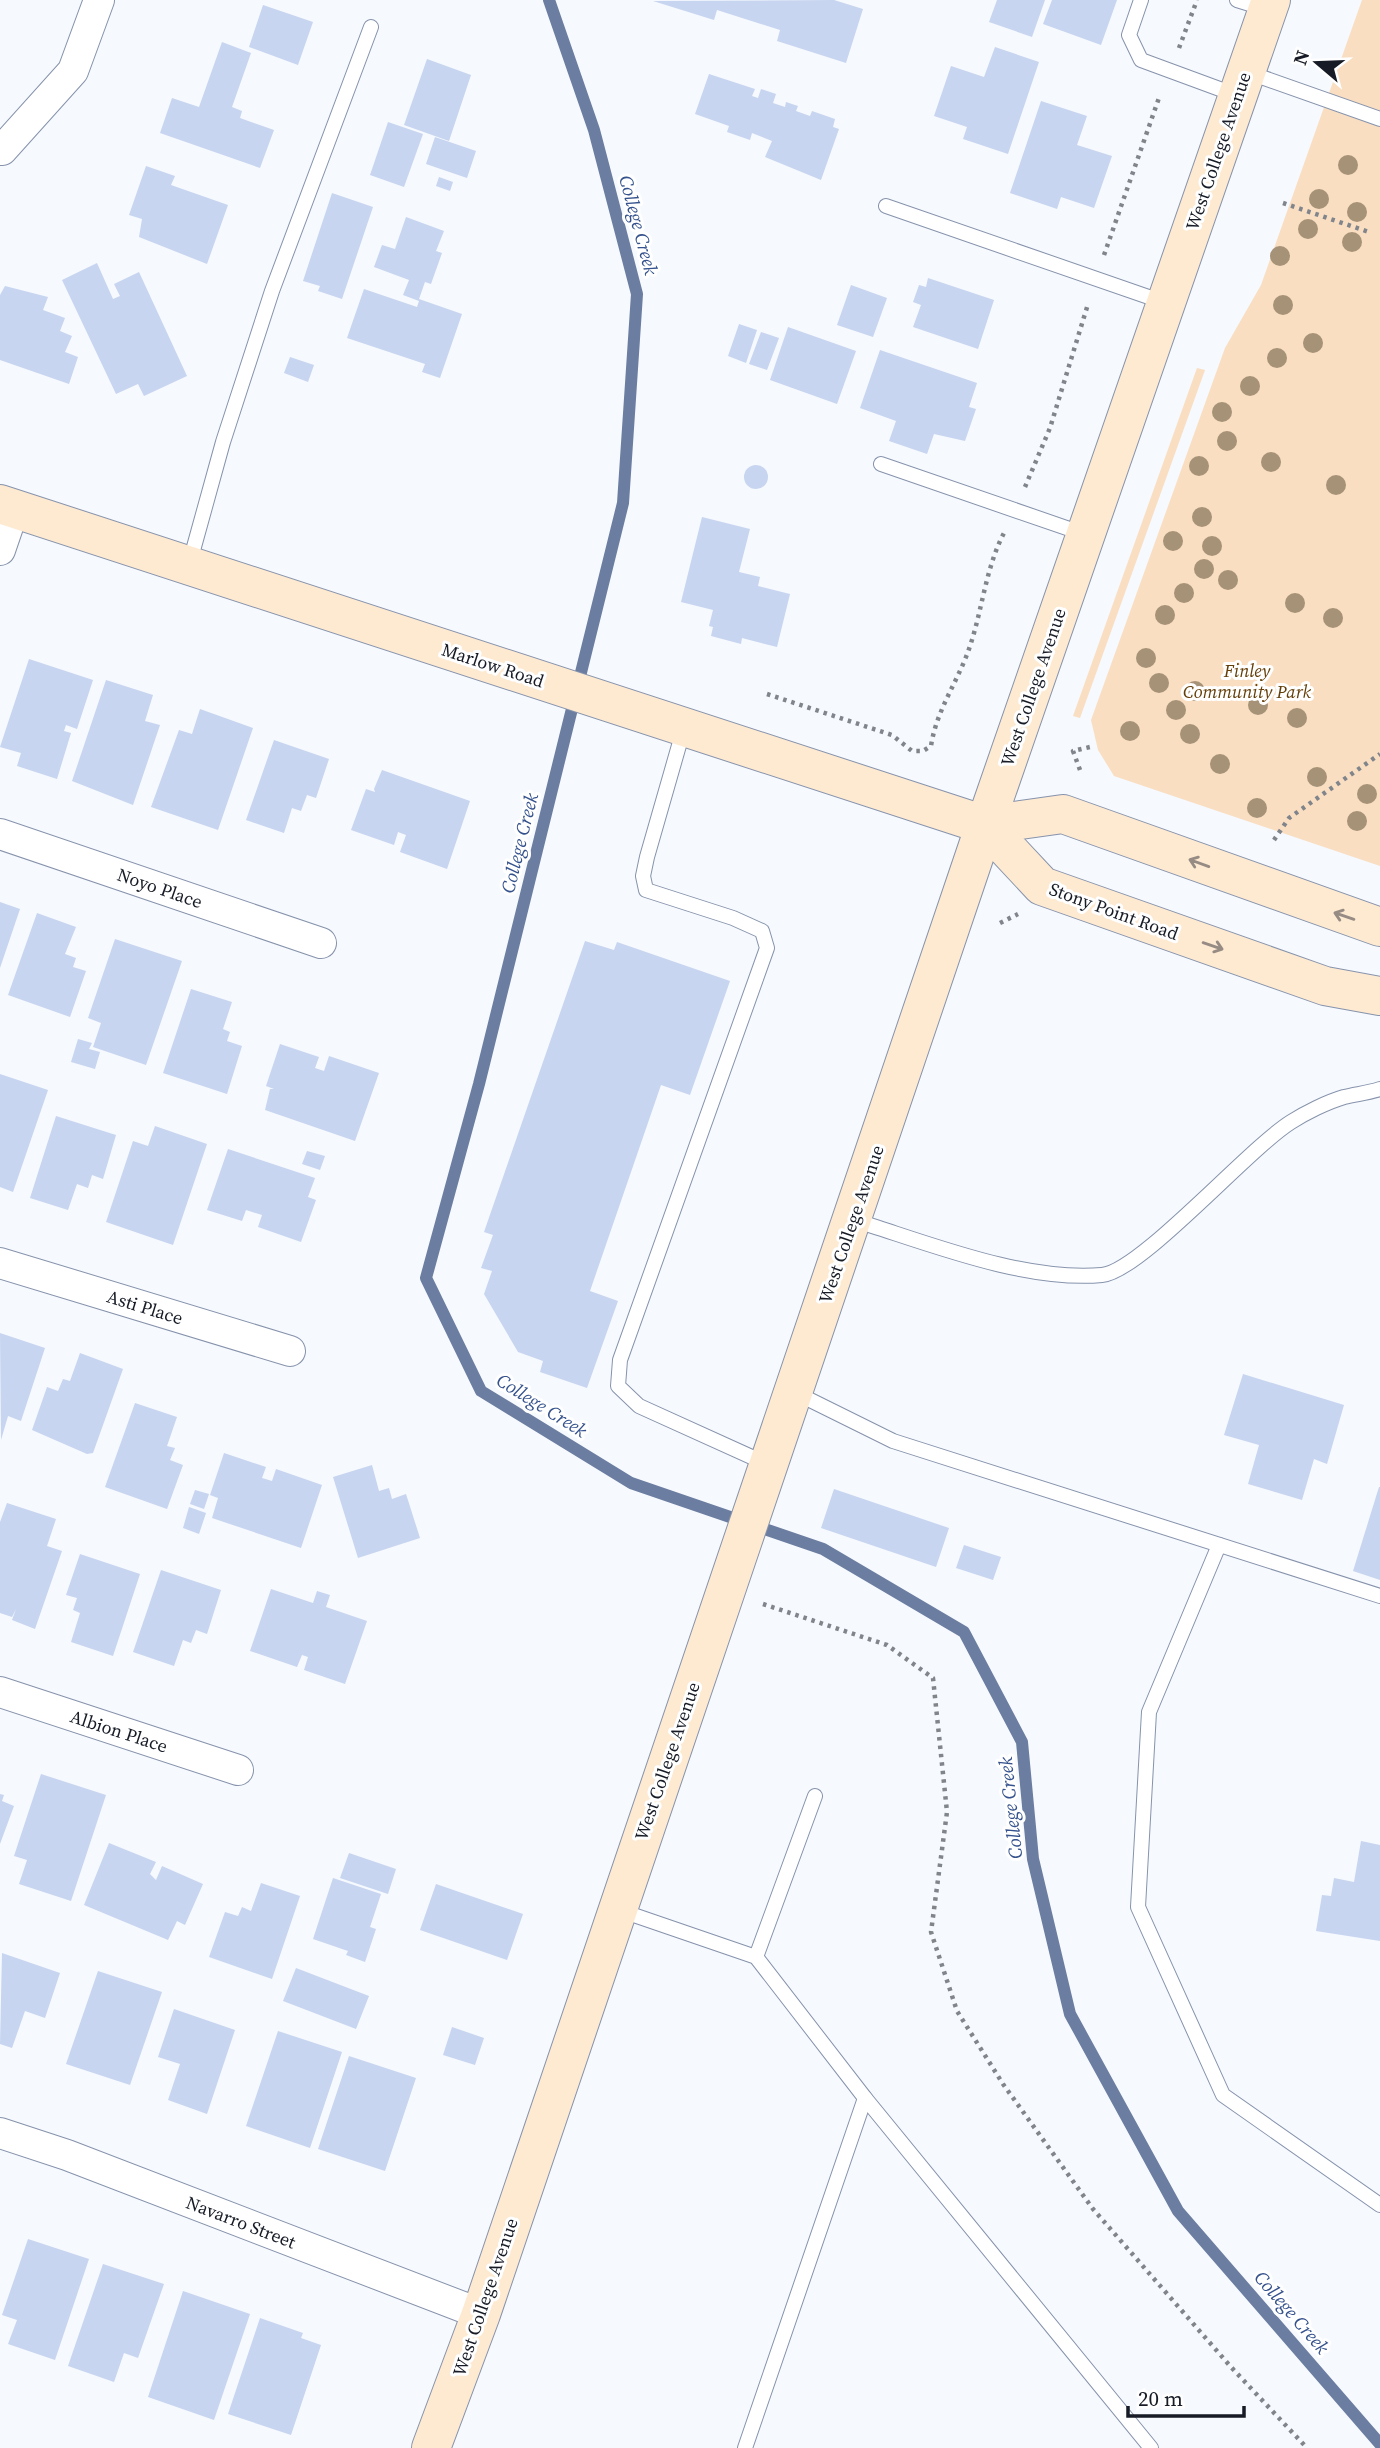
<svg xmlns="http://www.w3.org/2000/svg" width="1380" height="2448" viewBox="0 0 1380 2448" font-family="'Source Serif 4',serif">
<rect width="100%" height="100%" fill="#f6f9fe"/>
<!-- green -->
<g fill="#f9dec2">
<path d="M1362,0H1380V866L1114,776L1098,750L1091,720L1225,348L1261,285Z"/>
<path d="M1197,368L1205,370L1080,718L1073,716Z"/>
</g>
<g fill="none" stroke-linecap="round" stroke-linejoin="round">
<!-- stream -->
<path stroke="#6b7da0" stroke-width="12" d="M549,0L594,130L637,294L623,503L479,1084L426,1278L481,1391L631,1483L823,1549L964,1632L1022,1742L1033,1859L1070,2014L1178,2211L1380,2444"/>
</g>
<!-- building -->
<g fill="#c7d5f0">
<path d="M834,0L863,9L846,63L777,41L780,30L717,10L714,20L653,1Z"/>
<path d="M997,0H1045L1032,37L989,22Z"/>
<path d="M1052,0H1117L1101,45L1043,24Z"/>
<path d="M263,5L313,22L298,65L249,47Z"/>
<path d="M222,42L251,53L232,107L242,111L240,118L274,130L260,168L160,133L172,98L199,107Z"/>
<path d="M995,47L1039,62L1008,154L963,139L967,127L934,116L951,66L984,77Z"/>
<path d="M427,59L471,75L449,141L404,125Z"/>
<path d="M709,74L755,89L752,96L758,98L761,89L776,94L773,103L785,107L786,102L798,106L796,111L810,116L812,111L835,119L833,127L839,129L821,180L765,157L772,141L752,133L750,140L727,132L729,126L695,114Z"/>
<path d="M1041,101L1087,116L1077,145L1112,156L1094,208L1061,197L1057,209L1010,193Z"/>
<path d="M388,122L423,134L404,187L370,175Z"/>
<path d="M435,137L476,151L467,178L426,164Z"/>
<path d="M146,166L175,176L171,185L228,205L207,264L139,237L142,219L129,215Z"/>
<path d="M439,177L453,182L450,191L436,186Z"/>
<path d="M332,193L373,207L342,299L318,291L320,286L303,281Z"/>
<path d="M406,217L444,231L436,251L442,253L431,284L425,282L419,299L462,314L440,378L422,372L425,364L347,338L364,289L417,307L419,301L403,295L409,280L374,267L382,245L395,249Z"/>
<path d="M97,263L113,299L120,296L114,284L139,272L187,376L144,396L138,384L116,394L62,280Z"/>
<path d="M928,278L994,300L978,349L913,327L921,305L913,302L919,285L926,287Z"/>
<path d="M851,285L887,298L873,337L837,325Z"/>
<path d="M5,286L48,297L43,310L65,318L60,331L72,336L65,352L78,357L69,384L0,360V295Z"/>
<path d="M739,324L757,330L746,363L728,356Z"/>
<path d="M788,327L856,351L837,404L770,380Z"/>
<path d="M761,332L779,338L767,370L749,364Z"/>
<path d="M880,350L977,383L969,407L976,409L965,441L934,434L927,454L889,441L896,421L860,408Z"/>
<path d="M290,357L314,365L308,382L284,373Z"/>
<circle cx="756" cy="477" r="12"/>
<path d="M702,517L750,529L739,572L760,577L758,586L790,594L777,647L742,638L741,644L711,636L713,627L709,626L713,610L681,602Z"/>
<path d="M29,659L93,680L77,729L66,725L64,731L71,733L57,779L17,766L21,753L0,747Z"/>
<path d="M106,680L153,695L145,721L160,725L133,805L72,781Z"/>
<path d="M200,709L253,728L218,830L151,807L179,730L192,734Z"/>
<path d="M274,740L329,759L316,798L307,795L301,811L292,808L284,833L246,820Z"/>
<path d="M382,770L470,801L447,869L400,852L406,835L398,832L394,845L351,830L366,789L375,792L374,789Z"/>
<path d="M0,902L20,909L0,968Z"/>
<path d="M37,913L76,927L65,954L76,958L73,967L86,971L70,1017L8,995Z"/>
<path d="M115,939L182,961L146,1065L93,1047L101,1023L88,1018Z"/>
<path d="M585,941L614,950L617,942L730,981L690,1095L661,1085L590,1291L618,1301L587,1388L540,1372L543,1361L518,1352L484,1294L492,1271L481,1268L493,1235L484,1232Z"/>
<path d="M191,989L232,1002L223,1029L230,1032L227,1041L242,1046L227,1094L163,1073Z"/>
<path d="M78,1039L92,1043L89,1049L100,1052L95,1069L71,1062Z"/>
<path d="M280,1044L319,1057L315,1068L324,1071L329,1056L379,1073L355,1141L265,1110L270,1089H274L266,1086Z"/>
<path d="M0,1074L48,1090L13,1192L0,1187Z"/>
<path d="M56,1116L116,1135L103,1179L92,1175L88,1188L77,1184L68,1210L30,1198Z"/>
<path d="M155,1126L207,1144L173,1245L106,1222L133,1141L148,1146Z"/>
<path d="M228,1149L315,1178L308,1197L316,1200L301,1242L258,1227L262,1215L246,1210L242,1221L207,1210Z"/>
<path d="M307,1151L325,1156L320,1170L302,1164Z"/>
<path d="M0,1333L45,1348L21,1421L8,1416L1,1440Z"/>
<path d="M80,1353L123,1369L93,1453L87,1454L32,1430L47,1387L58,1391L63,1379L70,1381Z"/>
<path d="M1243,1374L1344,1405L1327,1464L1314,1459L1302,1500L1248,1484L1259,1445L1224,1435Z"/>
<path d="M135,1403L177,1417L167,1446L175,1448L170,1460L183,1465L167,1509L105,1487Z"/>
<path d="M224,1453L266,1467L262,1478L272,1481L276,1469L322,1485L301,1548L212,1518L218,1498L210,1495Z"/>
<path d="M372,1465L379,1491L389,1488L392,1499L406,1494L420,1538L358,1558L333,1477Z"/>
<path d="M1379,1487H1380V1580L1353,1571Z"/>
<path d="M834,1489L949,1528L936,1567L821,1528Z"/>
<path d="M195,1490L209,1494L204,1509L190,1504Z"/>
<path d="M7,1503L56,1519L47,1546L62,1551L35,1629L12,1620L16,1609L12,1617L0,1613V1522Z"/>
<path d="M189,1507L206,1513L199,1534L183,1528Z"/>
<path d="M964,1545L1001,1557L993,1580L956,1568Z"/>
<path d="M80,1554L140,1574L113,1656L71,1642L80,1613L73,1610L77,1598L66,1595Z"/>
<path d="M161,1570L221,1590L207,1634L196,1630L191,1643L183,1640L174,1666L133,1652Z"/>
<path d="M271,1589L313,1603L317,1591L330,1595L326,1607L367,1621L345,1684L304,1670L308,1657L302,1655L297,1667L250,1651Z"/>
<path d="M41,1774L106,1795L71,1901L19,1884L27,1860L14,1856Z"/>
<path d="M0,1794L4,1795L2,1801L14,1806L0,1844Z"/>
<path d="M1361,1841L1380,1845V1941L1316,1931L1322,1895L1331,1896L1334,1878L1354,1882Z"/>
<path d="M109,1843L156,1862L150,1874L156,1880L162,1866L203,1884L185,1925L177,1921L168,1940L84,1905Z"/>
<path d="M349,1853L396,1869L388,1894L340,1878Z"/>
<path d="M333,1878L381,1894L370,1927L376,1929L365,1962L346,1955L348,1951L313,1939Z"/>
<path d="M261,1883L300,1896L272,1979L209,1957L225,1912L238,1916L242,1907L251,1911Z"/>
<path d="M436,1884L523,1914L507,1960L420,1930Z"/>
<path d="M2,1953L60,1973L45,2018L25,2011L12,2048L0,2044Z"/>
<path d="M296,1968L369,1996L356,2029L283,2001Z"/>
<path d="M98,1971L162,1992L130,2085L66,2064Z"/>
<path d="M174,2009L235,2030L207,2114L168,2100L180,2064L158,2057Z"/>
<path d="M452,2027L484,2038L475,2065L443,2055Z"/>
<path d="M278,2031L342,2052L310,2148L246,2126Z"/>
<path d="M349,2056L416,2078L385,2171L318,2149Z"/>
<path d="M28,2239L89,2259L55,2360L8,2344L17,2320L2,2315Z"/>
<path d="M103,2264L164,2284L138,2358L124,2353L114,2382L68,2366Z"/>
<path d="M183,2291L250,2314L214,2420L148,2397Z"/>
<path d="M260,2318L303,2333L301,2338L321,2345L291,2435L228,2414Z"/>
</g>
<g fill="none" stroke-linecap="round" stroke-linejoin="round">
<!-- service casing -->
<g stroke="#8693ac" stroke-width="16">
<g id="service">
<path d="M1141,0L1129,35L1141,60L1236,95"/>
<path d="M1237,0L1266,9"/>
<path d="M1247,72L1380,119"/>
<path d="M886,206L1166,303"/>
<path d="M881,464L1084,534"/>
<path d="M189,565L223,442L272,291L371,27"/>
<path d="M684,728L647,857L643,876L646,890L733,918L762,931L767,948L620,1360L618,1386L639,1406L767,1464"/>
<path d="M854,1220C928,1243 1024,1282 1102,1275C1140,1272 1248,1149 1291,1122C1305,1113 1327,1102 1344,1097C1356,1094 1368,1093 1380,1089"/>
<path d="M794,1392L893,1441L1380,1596"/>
<path d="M1219,1545L1149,1712L1138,1907L1223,2095L1380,2205"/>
<path d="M619,1910L756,1957L865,2098L1151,2448"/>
<path d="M756,1957L815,1796"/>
<path d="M745,2448L865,2098"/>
</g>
</g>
<!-- minor casing -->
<g stroke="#8693ac" stroke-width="32">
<g id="minor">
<path d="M2,150L73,71L99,0"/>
<path d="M0,550L14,509"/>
<path d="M0,834L321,943"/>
<path d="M0,1263L290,1351"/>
<path d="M0,1692L238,1770"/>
<path d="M0,2133L67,2155L481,2314"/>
</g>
</g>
<!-- secondary casing -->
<g stroke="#8693ac" stroke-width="40">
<g id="secondary">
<path d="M0,504L985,825L1063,814L1380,927"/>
<path d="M985,825L1042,886L1325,986L1380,996"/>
<path d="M431,2448L481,2314L985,825L1271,0"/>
</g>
</g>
<!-- path -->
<g stroke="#80848b" stroke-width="4.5" stroke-dasharray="3.5 5" stroke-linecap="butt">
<path d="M1179,48L1197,0"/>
<path d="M1283,203L1369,232"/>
<path d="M1104,255L1160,95"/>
<path d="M1025,487L1050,428L1088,304"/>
<path d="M767,694L892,735L912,751H923L931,746C936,713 954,687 966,657C982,617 984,571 1004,533"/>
<path d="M1080,770L1073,751L1090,747"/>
<path d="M1274,840L1289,818L1380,754"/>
<path d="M1000,923L1018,914"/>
<path d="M763,1604L887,1645L933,1678L947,1812L931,1932L957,2011L1003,2084L1093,2209L1231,2367L1307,2448"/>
</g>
<!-- service -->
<use href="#service" stroke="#fff" stroke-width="14"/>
<!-- minor -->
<use href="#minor" stroke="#fff" stroke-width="30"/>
<!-- secondary -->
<use href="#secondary" stroke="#fee9d1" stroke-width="38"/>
</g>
<!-- trees -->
<g fill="#a69277">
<circle cx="1348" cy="165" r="10"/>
<circle cx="1319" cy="199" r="10"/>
<circle cx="1357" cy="212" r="10"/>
<circle cx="1308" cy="229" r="10"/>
<circle cx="1352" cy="242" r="10"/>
<circle cx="1280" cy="256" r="10"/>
<circle cx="1283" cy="305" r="10"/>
<circle cx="1313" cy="343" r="10"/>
<circle cx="1277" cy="358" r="10"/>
<circle cx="1250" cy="386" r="10"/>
<circle cx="1222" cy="412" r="10"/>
<circle cx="1227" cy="441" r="10"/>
<circle cx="1271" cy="462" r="10"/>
<circle cx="1199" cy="466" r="10"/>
<circle cx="1336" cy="485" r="10"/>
<circle cx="1202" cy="517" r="10"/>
<circle cx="1173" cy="541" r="10"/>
<circle cx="1212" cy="546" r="10"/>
<circle cx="1204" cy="569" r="10"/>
<circle cx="1228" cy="580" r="10"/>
<circle cx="1184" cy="593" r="10"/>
<circle cx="1295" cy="603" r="10"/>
<circle cx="1165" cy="615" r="10"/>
<circle cx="1333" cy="618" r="10"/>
<circle cx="1146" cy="658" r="10"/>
<circle cx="1159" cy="683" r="10"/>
<circle cx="1195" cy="691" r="10"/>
<circle cx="1258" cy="705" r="10"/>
<circle cx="1176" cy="710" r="10"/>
<circle cx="1297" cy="718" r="10"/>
<circle cx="1130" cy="731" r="10"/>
<circle cx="1190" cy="734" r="10"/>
<circle cx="1220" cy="764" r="10"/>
<circle cx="1317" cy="777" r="10"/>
<circle cx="1367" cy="794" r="10"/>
<circle cx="1257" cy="808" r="10"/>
<circle cx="1357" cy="821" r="10"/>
</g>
<!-- one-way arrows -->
<defs><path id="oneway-shaft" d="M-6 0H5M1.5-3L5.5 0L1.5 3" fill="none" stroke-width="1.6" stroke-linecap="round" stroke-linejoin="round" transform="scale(1.75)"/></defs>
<g stroke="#968c84">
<use href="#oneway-shaft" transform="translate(1199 863) rotate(-160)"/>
<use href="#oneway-shaft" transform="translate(1344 916) rotate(-161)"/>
<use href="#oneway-shaft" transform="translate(1213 946) rotate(19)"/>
</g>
<g text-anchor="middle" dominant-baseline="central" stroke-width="6" stroke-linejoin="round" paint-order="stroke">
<!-- street labels -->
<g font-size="18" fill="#161b25" stroke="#fff">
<text transform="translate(1218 151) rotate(-71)">West College Avenue</text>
<text transform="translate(493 665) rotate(18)">Marlow Road</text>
<text transform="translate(1033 687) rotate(-71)">West College Avenue</text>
<text transform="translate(160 888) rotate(19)">Noyo Place</text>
<text transform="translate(1114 911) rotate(20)">Stony Point Road</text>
<text transform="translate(851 1224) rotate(-71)">West College Avenue</text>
<text transform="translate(145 1307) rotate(17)">Asti Place</text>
<text transform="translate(119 1731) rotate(18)">Albion Place</text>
<text transform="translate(667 1761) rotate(-71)">West College Avenue</text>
<text transform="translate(241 2222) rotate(21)">Navarro Street</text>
<text transform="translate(485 2297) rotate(-71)">West College Avenue</text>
</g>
<!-- park labels -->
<g font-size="18" font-style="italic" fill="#643e08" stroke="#fff">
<text x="1247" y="670">Finley<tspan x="1247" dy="21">Community Park</tspan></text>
</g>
<!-- water labels -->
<g font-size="19" font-style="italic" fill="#35528d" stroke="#fff">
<text transform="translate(639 225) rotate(75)">College Creek</text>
<text transform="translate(519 843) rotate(-76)">College Creek</text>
<text transform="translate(542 1405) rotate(32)">College Creek</text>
<text transform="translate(1010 1808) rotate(-96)">College Creek</text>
<text transform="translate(1292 2312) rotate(49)">College Creek</text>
</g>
</g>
<!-- north arrow -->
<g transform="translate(1317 63) rotate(289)" stroke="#ffffff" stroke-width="5" paint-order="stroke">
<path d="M0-5L12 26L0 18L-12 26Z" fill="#161b25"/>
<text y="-10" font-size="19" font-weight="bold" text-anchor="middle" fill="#161b25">N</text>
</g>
<!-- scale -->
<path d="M1128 2406v10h116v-10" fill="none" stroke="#161b25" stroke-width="3.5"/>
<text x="1138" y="2406" font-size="21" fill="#161b25" stroke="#ffffff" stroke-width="5" paint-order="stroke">20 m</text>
</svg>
